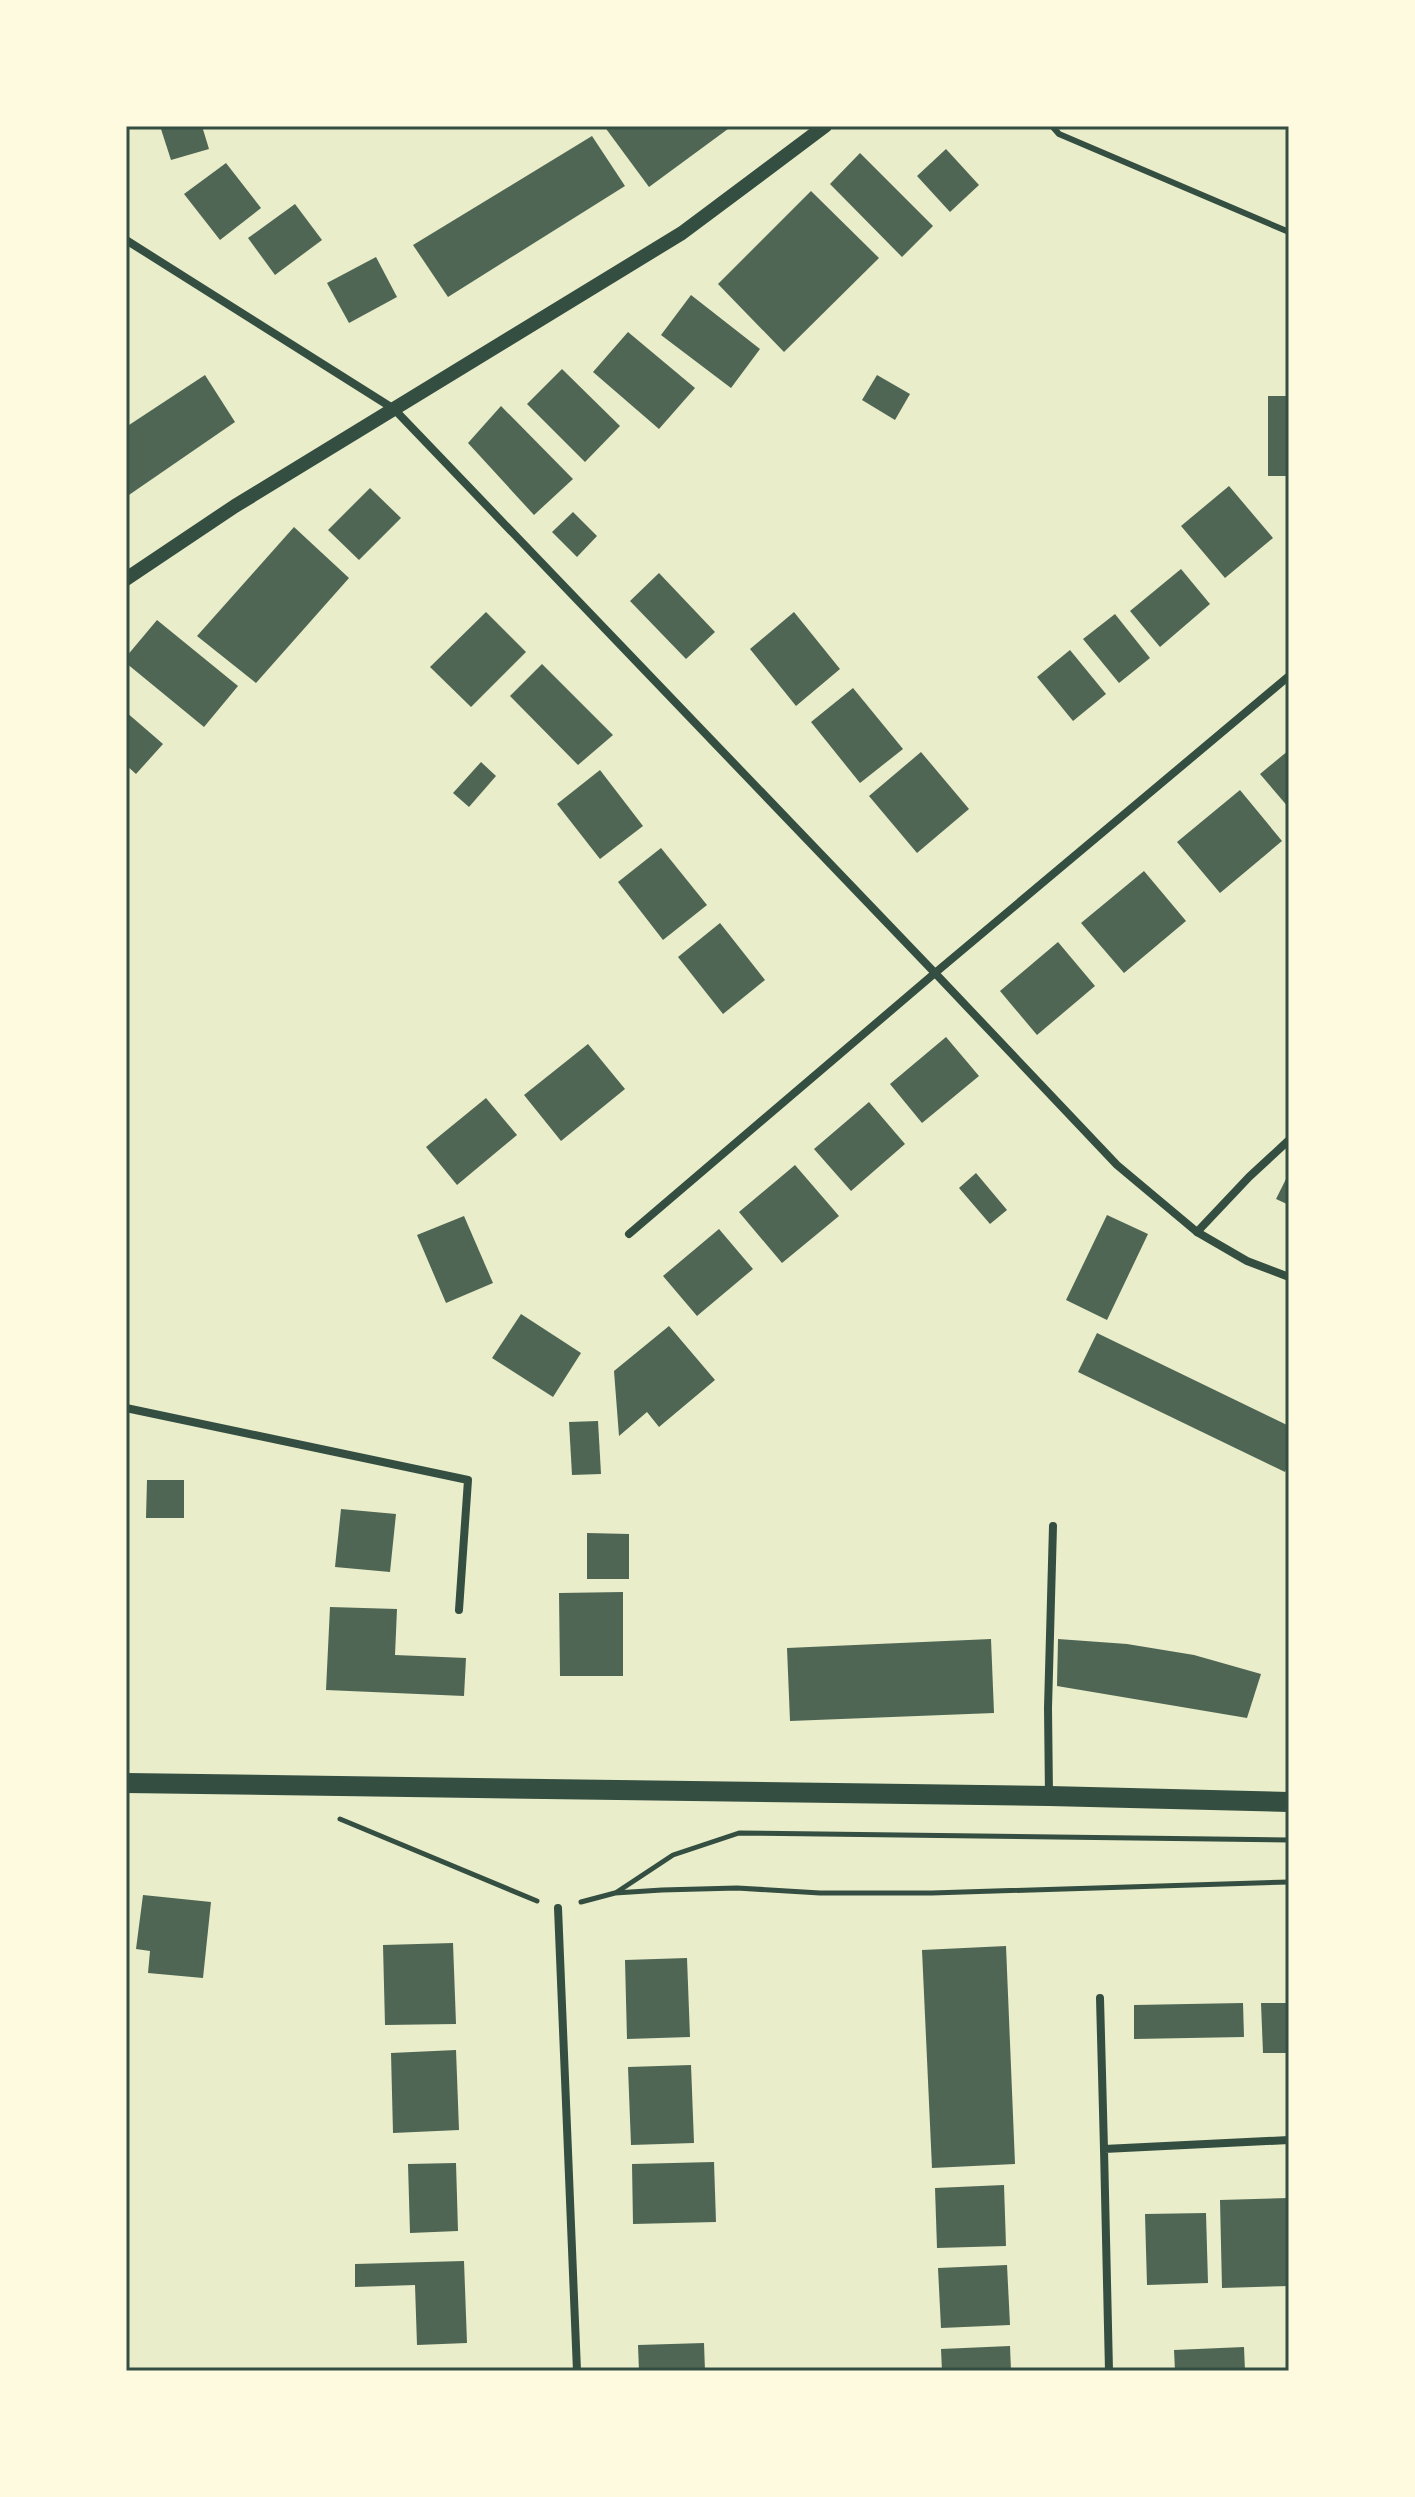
<svg xmlns="http://www.w3.org/2000/svg" width="1415" height="2497" viewBox="0 0 1415 2497" font-family="Lato,sans-serif">
<rect width="100%" height="100%" fill="#e9edc9"/>
<!-- building -->
<g fill="#4f6655">
<path d="M160,126H202L209,149L171,160Z"/>
<path d="M604,126H732L649,187Z"/>
<path d="M592,136L625,186L448,297L413,245Z"/>
<path d="M946,149L979,185L950,212L917,176Z"/>
<path d="M860,153L933,226L902,257L830,184Z"/>
<path d="M226,163L261,208L220,240L184,194Z"/>
<path d="M811,191L879,258L784,352L718,284Z"/>
<path d="M295,204L322,240L275,275L248,238Z"/>
<path d="M376,257L397,297L349,323L327,283Z"/>
<path d="M691,295L760,349L731,388L661,335Z"/>
<path d="M628,332L695,388L659,429L593,372Z"/>
<path d="M562,369L620,426L585,462L527,404Z"/>
<path d="M205,375L235,422L126,497V427Z"/>
<path d="M877,375L910,394L895,420L862,400Z"/>
<rect x="1268" y="396" width="21" height="80"/>
<path d="M501,406L573,479L534,515L468,443Z"/>
<path d="M1229,486L1273,538L1225,578L1181,526Z"/>
<path d="M370,488L401,518L359,560L328,530Z"/>
<path d="M573,512L597,536L577,557L552,532Z"/>
<path d="M294,527L349,578L256,683L197,636Z"/>
<path d="M1181,569L1210,604L1160,647L1130,611Z"/>
<path d="M659,573L715,632L686,659L630,601Z"/>
<path d="M486,612L526,652L471,707L430,667Z"/>
<path d="M794,612L840,669L796,706L750,649Z"/>
<path d="M1115,614L1150,658L1119,683L1083,639Z"/>
<path d="M157,620L238,686L204,727L126,663V657Z"/>
<path d="M1070,650L1106,694L1073,721L1037,677Z"/>
<path d="M542,664L613,735L578,765L510,696Z"/>
<path d="M853,688L903,749L860,783L811,722Z"/>
<path d="M126,712L163,744L136,774L126,765Z"/>
<path d="M1289,750V808L1260,774Z"/>
<path d="M921,752L969,809L917,853L869,796Z"/>
<path d="M481,762L496,776L469,807L453,793Z"/>
<path d="M600,770L643,826L600,859L557,804Z"/>
<path d="M1240,790L1282,841L1220,893L1177,842Z"/>
<path d="M661,848L707,905L663,940L618,882Z"/>
<path d="M1144,871L1186,921L1124,973L1081,923Z"/>
<path d="M720,923L765,980L723,1014L678,957Z"/>
<path d="M1058,942L1095,986L1037,1035L1000,991Z"/>
<path d="M946,1037L979,1076L922,1123L890,1084Z"/>
<path d="M588,1044L625,1089L561,1141L524,1095Z"/>
<path d="M486,1098L517,1135L457,1185L426,1147Z"/>
<path d="M869,1102L905,1144L851,1191L814,1149Z"/>
<path d="M795,1165L839,1216L782,1263L739,1212Z"/>
<path d="M976,1173L1007,1210L990,1224L959,1188Z"/>
<path d="M1289,1173V1205L1276,1199Z"/>
<path d="M1107,1215L1148,1234L1107,1320L1066,1300Z"/>
<path d="M464,1216L493,1283L446,1303L417,1235Z"/>
<path d="M719,1229L753,1269L697,1316L663,1276Z"/>
<path d="M521,1314L581,1353L553,1397L492,1358Z"/>
<path d="M669,1326L715,1380L659,1427L647,1412L619,1436L614,1371Z"/>
<path d="M1097,1333L1289,1426V1463L1285,1472L1078,1372Z"/>
<path d="M598,1421L601,1474L572,1475L569,1422Z"/>
<path d="M147,1480H184V1518H146Z"/>
<path d="M341,1509L396,1514L390,1572L335,1567Z"/>
<path d="M587,1533L629,1534V1579H587Z"/>
<path d="M623,1592V1676H560L559,1593Z"/>
<path d="M330,1607L397,1609L395,1655L466,1658L464,1696L326,1690Z"/>
<path d="M991,1639L994,1713L790,1721L787,1648Z"/>
<path d="M1058,1639L1127,1644L1194,1655L1261,1674L1247,1718L1057,1686Z"/>
<path d="M143,1895L211,1902L203,1978L148,1973L150,1951L136,1949Z"/>
<path d="M453,1943L456,2024L385,2025L383,1945Z"/>
<path d="M1006,1946L1015,2164L932,2168L922,1950Z"/>
<path d="M687,1958L690,2037L627,2039L625,1960Z"/>
<path d="M1243,2003L1244,2037L1134,2039V2005Z"/>
<path d="M1261,2003H1289V2053H1263Z"/>
<path d="M456,2050L459,2130L393,2133L391,2053Z"/>
<path d="M691,2065L694,2143L631,2145L628,2067Z"/>
<path d="M714,2162L716,2222L633,2224L632,2164Z"/>
<path d="M456,2163L458,2231L410,2233L408,2164Z"/>
<path d="M1004,2185L1006,2246L937,2248L935,2188Z"/>
<path d="M1289,2198V2286L1222,2288L1220,2200Z"/>
<path d="M1206,2213L1208,2283L1147,2285L1145,2214Z"/>
<path d="M464,2261L467,2343L417,2345L415,2285L355,2287V2264Z"/>
<path d="M1007,2265L1010,2325L941,2328L938,2268Z"/>
<path d="M704,2343L705,2371H639L638,2345Z"/>
<path d="M1010,2346L1011,2371H942L941,2349Z"/>
<path d="M1244,2347L1245,2371H1175L1174,2350Z"/>
</g>
<g fill="none" stroke-linecap="round" stroke-linejoin="round">
<!-- path -->
<g stroke="#344e41" stroke-width="5">
<path d="M340,1819L537,1901"/>
<path d="M617,1892L673,1855L739,1833L1289,1840"/>
<path d="M581,1902L615,1893L662,1890L737,1888L820,1893H932L1289,1882"/>
</g>
<!-- service -->
<path stroke="#344e41" stroke-width="6" d="M1052,126L1059,134L1289,232"/>
<!-- minor -->
<g stroke="#344e41" stroke-width="8">
<path d="M126,240L394,409L935,973L629,1234"/>
<path d="M1289,676L935,973L1117,1165L1197,1232L1247,1261L1289,1277"/>
<path d="M1197,1232L1249,1177L1289,1140"/>
<path d="M126,1408L468,1480L459,1610"/>
<path d="M1049,1796L1048,1708L1053,1526"/>
<path d="M558,1908L577,2371"/>
<path d="M1100,1998L1104,2149"/>
<path d="M1109,2371L1104,2149L1289,2140"/>
</g>
<!-- tertiary -->
<path stroke="#344e41" stroke-width="14" d="M126,579L235,506L682,233L825,126"/>
<!-- primary -->
<path stroke="#344e41" stroke-width="20" d="M126,1783L1049,1796L1289,1802"/>
</g>
<!-- border -->
<rect width="1415" height="2497" fill="none" stroke="#fefae0" stroke-width="256"/>
<rect x="128" y="128" width="1159" height="2241" fill="none" stroke="#344e41" stroke-width="3"/>
</svg>
